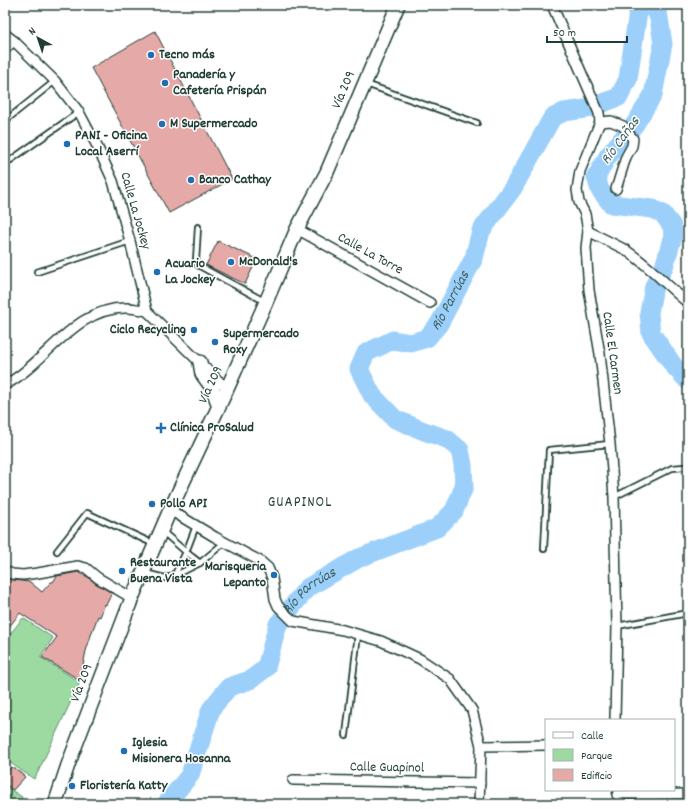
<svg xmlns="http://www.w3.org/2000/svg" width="693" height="809" viewBox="0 0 693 809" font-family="Dekko,sans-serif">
<rect width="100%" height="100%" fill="#fff"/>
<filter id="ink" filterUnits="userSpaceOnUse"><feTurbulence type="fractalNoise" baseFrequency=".025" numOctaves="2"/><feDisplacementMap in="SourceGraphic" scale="8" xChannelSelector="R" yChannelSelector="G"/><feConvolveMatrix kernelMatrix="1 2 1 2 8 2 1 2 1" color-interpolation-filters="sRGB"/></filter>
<g filter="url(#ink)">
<!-- green -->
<g fill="#9ddaa2" stroke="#5e8c6b">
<path d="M23,618L53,638L40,657L80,682L38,772L34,779L9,762L5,769V631L10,634Z"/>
<path d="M5,786L22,797L19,804H5Z"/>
</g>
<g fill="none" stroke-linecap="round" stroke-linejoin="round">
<!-- river -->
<g stroke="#9cd0fa" stroke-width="19">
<path d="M653,5L659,18L663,44L653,95L635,124L608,156L596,177L600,190L611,204L653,209L663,214L672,226L673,236L664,267L654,286L649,313L651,333L673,365L688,381"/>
<path id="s1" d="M166,804L190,775L211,709L229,687L250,680L266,668L278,624L307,588L359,558L437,528L454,511L464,487L463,465L460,450L447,439L424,431L395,419L372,395L359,369L366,353L393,340L411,343L427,338L439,324L474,258L481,231L513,188L552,118L564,112L586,109L619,97L628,79L638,12L641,5"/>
</g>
</g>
<!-- building -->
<g fill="#e5aaa8" stroke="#1f3d34">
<path d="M155,31L232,179L169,213L91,68Z"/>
<path d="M218,241L257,259L245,284L206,265Z"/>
<path d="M78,572L88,577L95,583L112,593L106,605L105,604L100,617L98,616L92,632L86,651L80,680L42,657L57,637L20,613L5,632V579L30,582L42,592L51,582H53L57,576Z"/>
<path d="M11,767L16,769L25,777L13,790L5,784V777Z"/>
</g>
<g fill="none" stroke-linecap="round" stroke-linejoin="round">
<!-- lane casing -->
<g stroke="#1f3d34" stroke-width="8">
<g id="lane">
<path d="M366,84L477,123"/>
<path d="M5,121L55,81"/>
<path d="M5,164L79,112"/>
<path d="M198,227L196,261L198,265L216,275L264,301"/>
<path d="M37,272L130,241"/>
<path d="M614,497L672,468L685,467L688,470"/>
<path d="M163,532L186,552L200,563"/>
<path d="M544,549L549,450L610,444"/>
<path d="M57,551L87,513L154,544"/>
<path d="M145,573L165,578L174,576L200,563L225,542"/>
<path d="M174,576L186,552L196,526"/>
<path d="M617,626L688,613"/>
<path d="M346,735L358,634"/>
</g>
</g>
<!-- street casing -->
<g stroke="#1f3d34" stroke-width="12">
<g id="street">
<path d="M552,5L599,113L600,122L580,171L577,190L579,202L585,214L588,231L586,248L589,290L600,354L610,444L614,497L617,626L615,720"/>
<path d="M5,34L14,41L55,81L79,112L97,146L113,181L130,241L147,311"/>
<path d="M5,49L14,41"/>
<path d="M600,122L611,121L623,126L633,139L632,146L626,157L616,189"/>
<path d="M297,229L430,303"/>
<path d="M588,231C600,237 612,243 624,249C648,264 666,285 688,303"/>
<path d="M5,385C47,362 75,306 128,308C134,308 141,310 147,311L227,389"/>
<path d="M170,510L215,537L260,561L268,568L272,578L275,599L278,606L293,621L343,630L381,641L420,659L450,679L472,710L481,746L479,804"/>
<path d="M5,571L12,574L23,575L38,573L78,566L86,568L98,578L132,598"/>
<path d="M481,746L546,745"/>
<path d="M293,780L480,783"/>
<path d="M617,795L688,794"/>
</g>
</g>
<!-- secondary casing -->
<g stroke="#1f3d34" stroke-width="16">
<g id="secondary">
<path d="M200,362L202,374L213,389L219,407"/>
<path d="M55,804L68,765L132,598L170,510L227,389L266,302L297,229L327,172L398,5"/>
</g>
</g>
<!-- lane -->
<use href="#lane" stroke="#fff" stroke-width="4.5"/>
<!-- street -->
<use href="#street" stroke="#fff" stroke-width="9"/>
<!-- secondary -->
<use href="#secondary" stroke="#fff" stroke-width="13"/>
</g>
</g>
<!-- markers -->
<g fill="#1f6fb2" stroke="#fff" stroke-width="1.5">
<circle cx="151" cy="55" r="4"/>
<circle cx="165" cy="83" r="4"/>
<circle cx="162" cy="124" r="4"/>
<circle cx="67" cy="144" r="4"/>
<circle cx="191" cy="180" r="4"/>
<circle cx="231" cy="262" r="4"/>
<circle cx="157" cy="272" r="4"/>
<circle cx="194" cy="330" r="4"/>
<circle cx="215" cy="342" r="4"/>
<path d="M159 422h4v4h4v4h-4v4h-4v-4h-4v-4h4z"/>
<circle cx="152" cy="504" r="4"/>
<circle cx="122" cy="571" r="4"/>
<circle cx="274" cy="575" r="4"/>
<circle cx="124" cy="751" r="4"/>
<circle cx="72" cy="786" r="4"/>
</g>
<g text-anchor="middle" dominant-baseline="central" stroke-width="3" stroke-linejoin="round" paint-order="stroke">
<!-- poi labels -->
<g font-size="14" font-weight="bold" fill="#1f3d34" stroke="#fff" text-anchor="start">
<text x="159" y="55">Tecno más</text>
<text x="173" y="75">Panadería y<tspan x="173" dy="16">Cafetería Prispán</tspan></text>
<text x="170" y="124">M Supermercado</text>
<text x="75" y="136">PANI - Oficina<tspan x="75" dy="16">Local Aserrí</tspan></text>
<text x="199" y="180">Banco Cathay</text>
<text x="239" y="262">McDonald's</text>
<text x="165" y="264">Acuario<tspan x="165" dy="16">La Jockey</tspan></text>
<text x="186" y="330" text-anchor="end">Ciclo Recycling</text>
<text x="223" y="334">Supermercado<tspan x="223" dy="16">Roxy</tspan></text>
<text x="170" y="428">Clínica ProSalud</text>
<text x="160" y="504">Pollo API</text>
<text x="130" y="563">Restaurante<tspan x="130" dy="16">Buena Vista</tspan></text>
<text x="266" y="567" text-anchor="end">Marisqueria<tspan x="266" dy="16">Lepanto</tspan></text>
<text x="132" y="743">Iglesia<tspan x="132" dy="16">Misionera Hosanna</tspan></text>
<text x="80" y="786">Floristería Katty</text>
</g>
<!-- street labels -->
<g font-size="14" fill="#1f3d34" stroke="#fff">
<text transform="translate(344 90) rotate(-67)">Vía 209</text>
<text transform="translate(135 211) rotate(74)">Calle La Jockey</text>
<text transform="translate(370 254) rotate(29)">Calle La Torre</text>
<text transform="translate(612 353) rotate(82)">Calle El Carmen</text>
<text transform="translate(211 385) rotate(-65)">Vía 209</text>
<text transform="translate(82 683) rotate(-69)">Vía 209</text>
<text transform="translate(387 768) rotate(1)">Calle Guapinol</text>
</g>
<!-- water labels -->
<g font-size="15" font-style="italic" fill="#3e6266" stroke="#fff">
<text transform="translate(621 141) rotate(-54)">Río Cañas</text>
<text stroke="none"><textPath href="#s1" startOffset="762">Río Parrúas</textPath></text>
<text stroke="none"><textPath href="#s1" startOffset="269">Río Parrúas</textPath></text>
</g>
<!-- neighbourhood labels -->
<g font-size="15" letter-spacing="1" fill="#1f3d34" stroke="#fff">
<text x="300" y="503">GUAPINOL</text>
</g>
</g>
<!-- margin -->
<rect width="693" height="809" fill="none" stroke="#fff" stroke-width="20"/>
<rect x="10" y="10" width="673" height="789" fill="none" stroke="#1f3d34" stroke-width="1.5" filter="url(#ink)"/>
<!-- legend -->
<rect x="545" y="719" width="130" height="72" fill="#ffffff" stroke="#a5b1ae"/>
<rect x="553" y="732" width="20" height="6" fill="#ffffff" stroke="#a5b1ae"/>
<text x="581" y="739" font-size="12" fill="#1f3d34">Calle</text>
<rect x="553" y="749" width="20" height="12" fill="#9ddaa2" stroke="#a5b1ae"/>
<text x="581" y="759" font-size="12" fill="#1f3d34">Parque</text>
<rect x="553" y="769" width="20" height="12" fill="#e5aaa8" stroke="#a5b1ae"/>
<text x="581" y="779" font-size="12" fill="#1f3d34">Edificio</text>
<!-- north arrow -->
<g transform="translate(38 38) rotate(320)" stroke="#ffffff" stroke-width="3" paint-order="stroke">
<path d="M0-3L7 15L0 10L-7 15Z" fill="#1f3d34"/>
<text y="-6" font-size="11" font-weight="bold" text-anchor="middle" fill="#1f3d34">N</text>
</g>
<!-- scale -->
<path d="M547 36v6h80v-6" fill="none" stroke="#1f3d34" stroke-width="2"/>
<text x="553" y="36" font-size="12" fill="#1f3d34" stroke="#ffffff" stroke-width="3" paint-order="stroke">50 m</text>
</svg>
